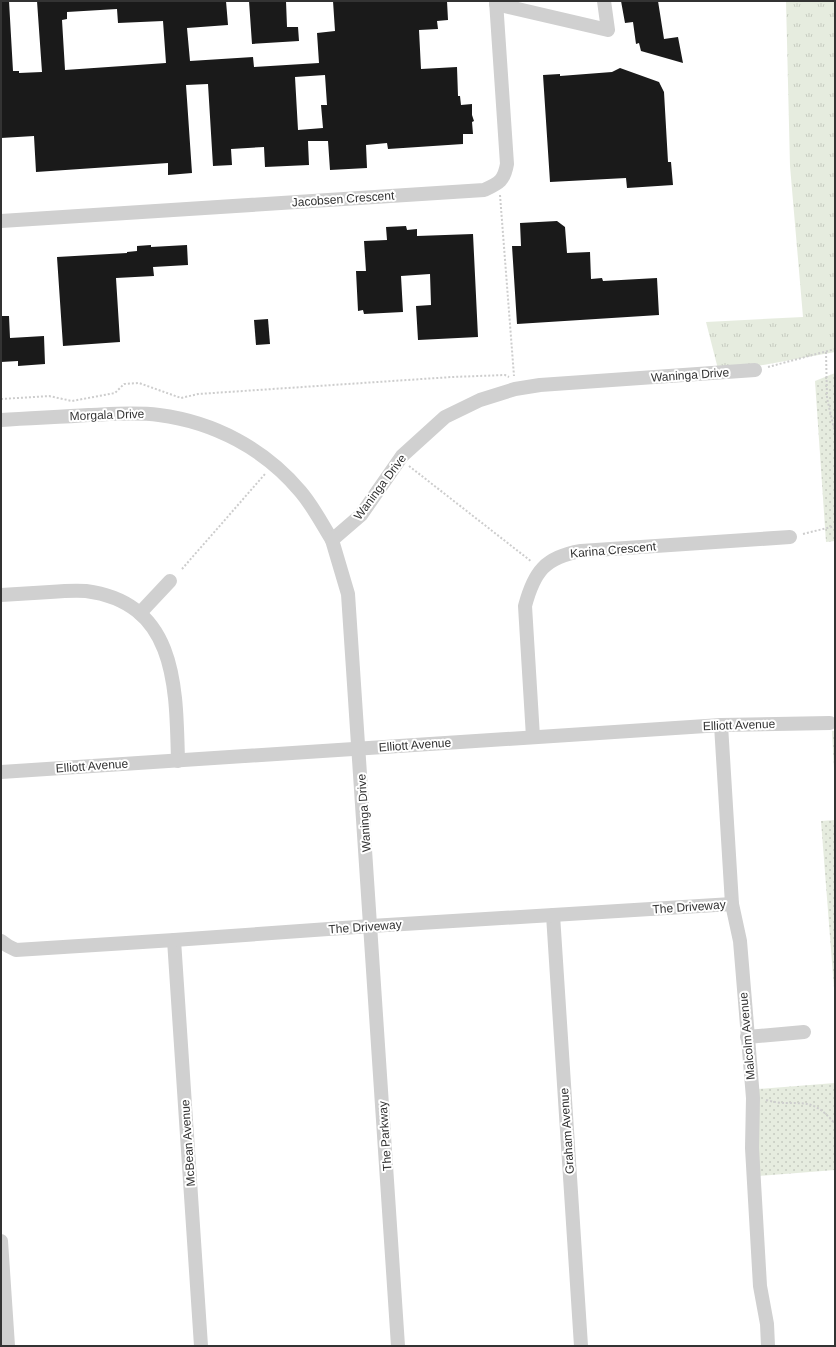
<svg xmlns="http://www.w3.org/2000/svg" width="836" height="1347" viewBox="0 0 836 1347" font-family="Arial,sans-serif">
<defs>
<pattern id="grass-tufts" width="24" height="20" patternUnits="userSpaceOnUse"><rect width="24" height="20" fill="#e6ecdf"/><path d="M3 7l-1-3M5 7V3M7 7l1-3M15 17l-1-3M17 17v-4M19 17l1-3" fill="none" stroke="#c6cbc0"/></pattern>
<pattern id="park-dots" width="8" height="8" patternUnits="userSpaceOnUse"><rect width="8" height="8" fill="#e6ecdf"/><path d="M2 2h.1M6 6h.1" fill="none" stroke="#c6cbc0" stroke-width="1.8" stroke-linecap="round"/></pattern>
</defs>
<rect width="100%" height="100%" fill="#fff"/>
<!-- grass -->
<path fill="url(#grass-tufts)" d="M786,1H835V352L719,373L706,322L803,317L790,166Z"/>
<!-- park -->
<g fill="url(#park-dots)">
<path d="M835,373V541L826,542L815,381Z"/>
<path d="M832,731H835V789Z"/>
<path d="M835,820V1001L821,821Z"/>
<path d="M835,1083V1170L759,1176L758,1089Z"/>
</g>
<!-- building -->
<g fill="#1a1a1a" fill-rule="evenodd">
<path d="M1,1H9L13,71H19V73L42,72L37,1H226L228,25L187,28L190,61L253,57L254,67L319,63L317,33L335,31L333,1H447L448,20L437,21L438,29L419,30L421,69L457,67L458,96H460L461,105L472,104V115L474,121L472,122L473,134H463V144L388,149L387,143L366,145L367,168L330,170L328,141H308L309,165L265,167L264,147L231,149L232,165L213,166L208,84L186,85L192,173L168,175V163L36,172L34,136L1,138ZM117,9L118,23L163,21L166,63L65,70L62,20L67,19V12ZM325,75L327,105H321L323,128L298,130L295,77Z"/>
<path d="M249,1H286L287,27H298L299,41L252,44Z"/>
<path d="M621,1H658L664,39L678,37L683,63L641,51L639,43L636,44L633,22L625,23Z"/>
<path d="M620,68L659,82L664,92L668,162H671L673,185L627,188L626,178L550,182L543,75L560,74V76L612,72Z"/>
<path d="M557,221L565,227L567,253L590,252L591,279L602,278L603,281L657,278L659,315L517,324L512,246H521L520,223Z"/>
<path d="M406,226L407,230L417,229V236L473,234L478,337L418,340L416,306L431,305L430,274L401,276L403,312L364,314L363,310L358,311L356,271H366L364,241L387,240L386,227Z"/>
<path d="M151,245V247L187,245L188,265L153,267L154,276L116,278L120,342L63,346L57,257L127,253V252L137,251V246Z"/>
<path d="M1,316H9L10,338L44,336L45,364L18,366V361L1,362Z"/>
<path d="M268,319L270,344L256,345L254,320Z"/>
</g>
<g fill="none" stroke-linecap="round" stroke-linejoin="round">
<!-- path -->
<g stroke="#cdcdcd" stroke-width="2" stroke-dasharray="2 2" stroke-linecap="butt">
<path d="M500,195L514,376"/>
<path d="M826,352L827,398L835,433"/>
<path d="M768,367L835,349"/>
<path d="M1,399L49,396L72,401L115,393L124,384L139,383L181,398L198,394L452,377L505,375L509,377"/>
<path d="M409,466L532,562"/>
<path d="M803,534L835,526"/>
<path d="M182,569L265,474"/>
<path d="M766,1100C798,1109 809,1092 835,1124"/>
</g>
<!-- minor -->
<g stroke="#d0d0d0" stroke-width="14">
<path d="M496,4L608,30L604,1"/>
<path d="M1,221L484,190C499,183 504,181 507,164L496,1"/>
<path d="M1,420C30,418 60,417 89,415C113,414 136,412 159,415C214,422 265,449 300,491C313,506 322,524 332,540"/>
<path d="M1,595C17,594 33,593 50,592C62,591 74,590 86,591C178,603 176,689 178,761"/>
<path d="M140,613L170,581"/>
<path d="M721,725L732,904L740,941L753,1098L752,1148L760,1286L767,1324L768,1346"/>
<path d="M533,737L525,606C534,572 545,557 581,551L790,537"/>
<path d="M1,772L721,725L830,723"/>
<path d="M553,915L581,1346"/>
<path d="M174,940L201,1346"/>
<path d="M1,941L8,946L16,950L174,940L371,926L732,904"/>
<path d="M747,1037L804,1032"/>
<path d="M1,1241L8,1346"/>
<path d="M398,1346L348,594L332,540L361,515L402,456L445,417L480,400L515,389L540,385L755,370"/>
</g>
</g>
<g text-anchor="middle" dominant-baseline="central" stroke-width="4" stroke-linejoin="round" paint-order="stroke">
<!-- street labels -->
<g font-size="12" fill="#333" stroke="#fff">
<text transform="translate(343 199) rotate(-4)">Jacobsen Crescent</text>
<text transform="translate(690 375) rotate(-4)">Waninga Drive</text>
<text transform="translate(107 415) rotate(-2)">Morgala Drive</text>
<text transform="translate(380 487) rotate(-53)">Waninga Drive</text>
<text transform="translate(613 550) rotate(-5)">Karina Crescent</text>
<text transform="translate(739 725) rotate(-2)">Elliott Avenue</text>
<text transform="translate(415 745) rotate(-4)">Elliott Avenue</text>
<text transform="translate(92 766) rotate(-4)">Elliott Avenue</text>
<text transform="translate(364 813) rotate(-94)">Waninga Drive</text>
<text transform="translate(689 907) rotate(-4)">The Driveway</text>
<text transform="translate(365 927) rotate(-4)">The Driveway</text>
<text transform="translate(747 1036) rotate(-95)">Malcolm Avenue</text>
<text transform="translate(567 1131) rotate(-94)">Graham Avenue</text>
<text transform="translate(385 1136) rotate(-94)">The Parkway</text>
<text transform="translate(188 1143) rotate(-94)">McBean Avenue</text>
</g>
</g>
<!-- border -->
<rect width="836" height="1347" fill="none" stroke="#333333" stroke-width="4"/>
</svg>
